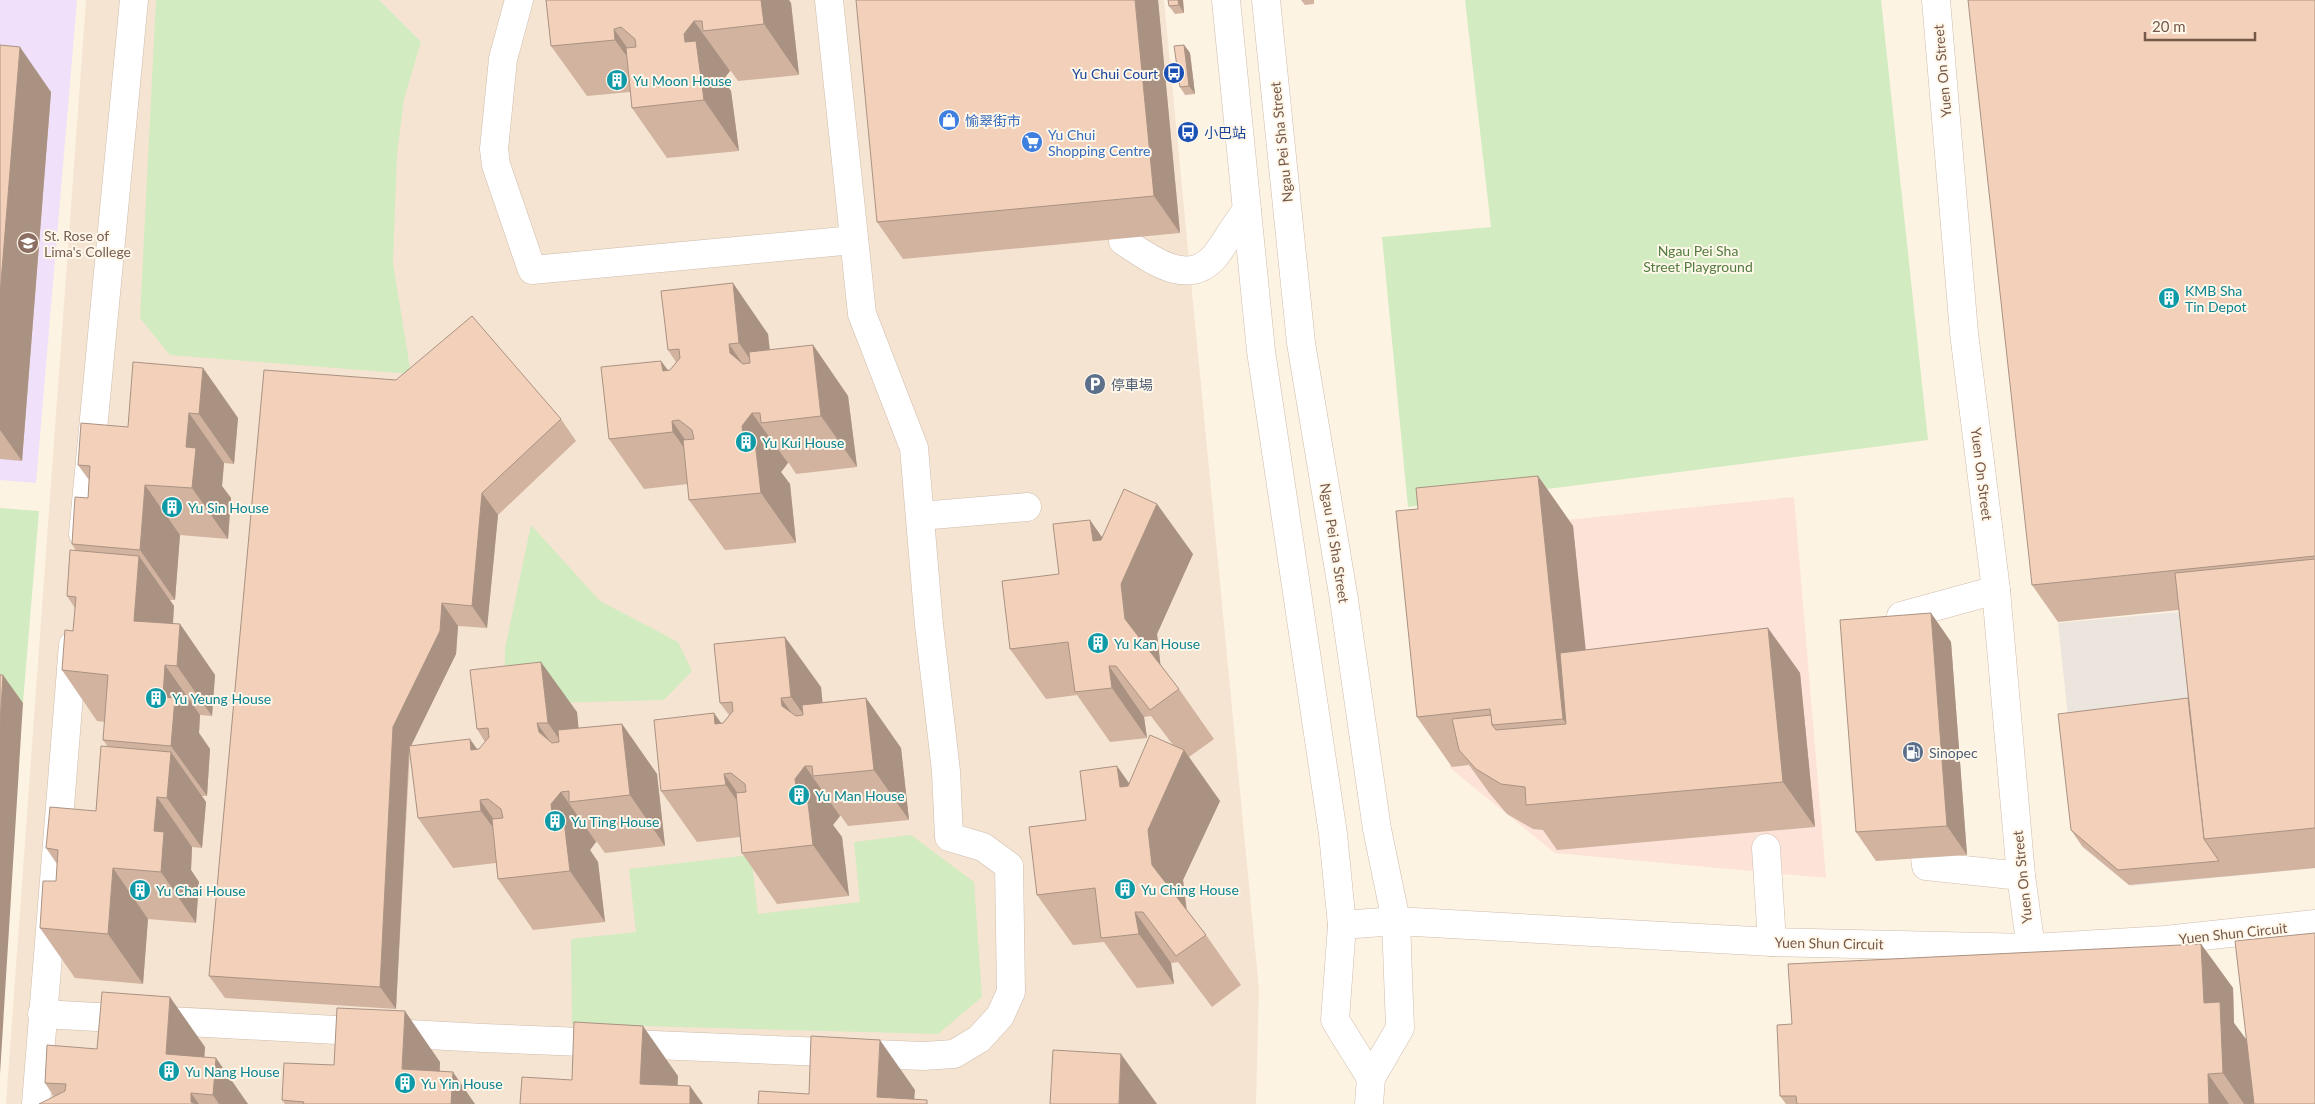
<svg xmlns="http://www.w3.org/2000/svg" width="2315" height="1104" viewBox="0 0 2315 1104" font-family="Lato,'Noto Sans TC',sans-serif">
<rect width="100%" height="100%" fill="#fdf3e3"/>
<!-- residential -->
<path fill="#f5e4d1" d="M86,0H1164L1259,989L1256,1104H6Z"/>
<!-- commercial -->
<path fill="#fde2d7" d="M1794,497L1826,878L1555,853L1450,768L1428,534Z"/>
<!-- industrial -->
<path fill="#ece5de" d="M2200,610L2315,868L2130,886L2082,847L2058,623Z"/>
<!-- education -->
<path fill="#f0e0f9" d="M0,0H77L36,483L0,480Z"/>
<!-- green -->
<g fill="#d2ebc1">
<path d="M156,0H379L421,42L404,99L397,154L393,263L411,374L170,355L140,318Z"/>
<path d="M1465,0H1881L1928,440L1408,507L1382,237L1491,227Z"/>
<path d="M0,508L39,511L23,702L0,700Z"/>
<path d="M531,525L600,601L678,642L692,671L664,700L504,704L505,649Z"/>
<path d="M911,835L974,882L982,997L938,1034L572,1024L571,939L636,932L629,869L751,855L758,914L860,902L854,842Z"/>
</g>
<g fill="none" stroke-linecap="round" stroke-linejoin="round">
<!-- minor-tunnel -->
<path stroke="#dbccbc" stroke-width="28" stroke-dasharray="28 14" stroke-linecap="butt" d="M1157,198L1159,240"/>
<!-- minor casing -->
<g stroke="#d0bcac" stroke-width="29">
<g id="minor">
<path d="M519,0L503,59L494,149L496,165L532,270L854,240"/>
<path d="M1226,0L1261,351L1333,834L1342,925L1335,1020L1371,1078"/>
<path d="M1266,0L1301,343L1344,600L1377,829L1396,921L1400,1028L1371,1078L1369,1104"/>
<path d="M1936,0L1964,333L1996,590L2021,876L2031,948"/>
<path d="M1123,241C1151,259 1188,289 1216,255C1227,240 1235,225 1247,210"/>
<path d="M920,516L1027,507"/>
<path d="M83,534L134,0"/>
<path d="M1905,652L1901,616L1996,590"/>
<path d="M1921,821L1926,866L2021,876"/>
<path d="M1766,848L1772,942"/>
<path d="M1342,925L1396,921L1772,942L2031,948L2165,940L2315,924"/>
<path d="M42,1014L483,1038L923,1056L954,1054L979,1039L1000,1016L1011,992L1009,866L983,847L949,837L946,771L929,625L914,448L862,314L829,0"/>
<path d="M36,1104L73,645"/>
</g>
</g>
<!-- minor -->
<use href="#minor" stroke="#fff" stroke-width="28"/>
</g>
<!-- wall -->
<g fill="#d1b3a0">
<path d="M546,0H789L791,3L799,75L738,81L731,71H730L723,80L731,91L739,151L667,158L632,108L630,92L587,96L551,46Z"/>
<path d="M1158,0L1180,233L903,259L877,222Z"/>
<path d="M1183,0L1184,13L1175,14L1169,6Z"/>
<path d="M1301,0H1314V4L1305,5Z"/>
<path d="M2315,0V868L2230,876L2129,885L2082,846L2071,830L2188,698L2179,610L2058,622L2032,585Z"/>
<path d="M0,45L51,92L22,461L0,459Z"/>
<path d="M1184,45L1190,53L1195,94L1185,95L1180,87Z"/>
<path d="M768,334L770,350L813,345L848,396L857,467L796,474L789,463H788L781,472L790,484L796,543L725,550L689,500L688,484L644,489L609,439L661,361L668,370H670L676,362L668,350Z"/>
<path d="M203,368L238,418L234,464L224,463L222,486L231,498L228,539L180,535L175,600H170L174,606L173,624H180L215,675L212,716L200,715L199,733L210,749L207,796H202L206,802L202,848L192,847L191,870L199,882L196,923L148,919L143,984L75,978L40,928L56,881L57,864L46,848L96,811L108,747L103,740L105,722L97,721L62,670L73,631L75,608L67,596L76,551L72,544L88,498L89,480L78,465L128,427Z"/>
<path d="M264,370L561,419L576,441L498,515L487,628L458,626L456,654L411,746L479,749L485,742L477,729L577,712L578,728L622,724L657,774L665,846L605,853L597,842H596L590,850L598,862L605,922L533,930L498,879L496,863L453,868L418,818L410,748L396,1009L225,998L209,976Z"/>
<path d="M1538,476L1573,526L1585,650L1768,628L1800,673L1815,827L1557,850L1543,830L1533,829L1507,814L1490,794L1469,765L1452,767L1417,717Z"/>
<path d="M1157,504L1193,554L1157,634L1160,664L1179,689L1214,739L1189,757L1220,801L1183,880L1187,910L1206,935L1241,985L1212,1007L1178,962L1171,963L1174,984L1137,988L1104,942L1073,945L1037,895L1086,820L1173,745L1151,716L1144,717L1147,738L1110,742L1077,695L1046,699L1010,649L1059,574L1102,538Z"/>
<path d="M1931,613L1951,642L1967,855L1876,861L1856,832Z"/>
<path d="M821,687L822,702L866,698L901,748L909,820L848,826L841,816H840L833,825L842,837L849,896L777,904L742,853L740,837L697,842L661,791L714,713L721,723H723L729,715L720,703Z"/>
<path d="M2201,944L2233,988L2234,1023L2246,1040L2315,1104H1786L1780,1096L1792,1024Z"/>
<path d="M205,1047L204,1057L248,1104H39L54,1097L45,1083L97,1049Z"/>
<path d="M440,1062V1071L475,1104H285L282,1100L334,1065Z"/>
</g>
<!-- shaded-wall -->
<g fill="#aa9282">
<path d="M761,0H789L791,3L799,75L764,24Z"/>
<path d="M1135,0H1158L1180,233L1154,196Z"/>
<path d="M1178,0H1183L1184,13L1179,5Z"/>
<path d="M694,21L730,71L723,80L731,91L739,151L704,100L685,42L684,34Z"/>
<path d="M614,29L649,79L651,90L615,40Z"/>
<path d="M1184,45L1190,53L1195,94L1189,86Z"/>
<path d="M20,47L51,92L22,461L0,430V295Z"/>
<path d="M733,283L768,334L774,394L739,343Z"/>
<path d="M729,344L764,395L730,353Z"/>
<path d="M813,345L848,396L857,467L821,416Z"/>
<path d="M661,361L697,411L663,371Z"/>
<path d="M203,368L238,418L234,464L199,414Z"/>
<path d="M189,413L224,463L222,486L231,498L228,539L192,488L186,447Z"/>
<path d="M752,413L788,463L781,472L790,484L796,543L761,493L743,435L742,426Z"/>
<path d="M672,421L707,471L708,482L673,432Z"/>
<path d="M1538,476L1573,526L1598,769L1563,719Z"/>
<path d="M145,485L180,535L175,600L140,550Z"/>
<path d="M482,493L498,515L487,628L472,606Z"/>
<path d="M1157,504L1193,554L1157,634L1161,669L1125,619L1093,541L1090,520L1125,570Z"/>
<path d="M139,556L174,606L170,665H165L200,715L199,733L210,749L207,796L171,746L163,697L134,621Z"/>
<path d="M442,603L458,626L456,654L409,750L396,1009L380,987L393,727Z"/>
<path d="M1931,613L1951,642L1967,855L1947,826Z"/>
<path d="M180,624L215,675L212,716L177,666Z"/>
<path d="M1768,628L1800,673L1815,827L1783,782Z"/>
<path d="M785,637L821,687L827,747L791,697Z"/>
<path d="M541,662L577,712L583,773L548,723Z"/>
<path d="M1109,666L1144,717L1147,738L1112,688Z"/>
<path d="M3,675L23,703L0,1074V725Z"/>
<path d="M781,698L816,748L782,706Z"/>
<path d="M866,698L901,748L909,820L874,770Z"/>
<path d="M714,713L749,764L715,724Z"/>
<path d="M537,723L572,774L539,732Z"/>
<path d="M622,724L657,774L665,846L630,795Z"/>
<path d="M470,739L505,789L471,750Z"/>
<path d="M1184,750L1220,801L1183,880L1187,915L1152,865L1120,787L1117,766L1152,816Z"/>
<path d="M171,752L206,802L202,848L167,798Z"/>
<path d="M805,766L840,816L833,825L842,837L849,896L813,845L796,787L795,779Z"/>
<path d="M724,774L760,824L761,835L726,785Z"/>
<path d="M561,792L596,842L590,850L598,862L605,922L570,871L552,813L551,804Z"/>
<path d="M157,797L192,847L191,870L199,882L196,923L161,872L154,831Z"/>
<path d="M480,800L515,850L517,861L481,811Z"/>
<path d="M113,868L148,919L143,984L108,934Z"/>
<path d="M1135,912L1171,963L1174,984L1139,934Z"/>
<path d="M2201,944L2233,988L2234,1023L2252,1047L2254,1104H2244L2223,1073L2204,1003Z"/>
<path d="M170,997L205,1047L202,1094L166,1054Z"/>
<path d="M405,1011L440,1062L438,1104L402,1069Z"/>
<path d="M643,1026L678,1076L677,1104L640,1084Z"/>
<path d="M880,1040L915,1090L914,1104L877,1097Z"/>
<path d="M1121,1054L1157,1104H1119Z"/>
<path d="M216,1058L248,1104H219L213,1095Z"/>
<path d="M453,1072L475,1104H451Z"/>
<path d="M2208,1074L2229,1104H2209Z"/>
<path d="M690,1086L703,1104H690Z"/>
<path d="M191,1093L199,1104H193L191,1102Z"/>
</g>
<!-- building -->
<g fill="#f3d0ba" stroke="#aa9282">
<path d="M546,0H761L764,24L703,31L702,21H694L684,34L685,42L696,41L704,100L632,108L626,48L636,47L635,39L621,27L614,29L615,40L551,46Z"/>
<path d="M856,0H1135L1154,196L877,222Z"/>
<path d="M1168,0H1178L1179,5L1169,6Z"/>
<path d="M1968,0H2315V556L2032,585Z"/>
<path d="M0,45L20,47L0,295Z"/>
<path d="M1184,45L1189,86L1180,87L1174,46Z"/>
<path d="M733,283L739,343L729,344L730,353L743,364L750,363L749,352L813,345L821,416L761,423L760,413H752L742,426L743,435L754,433L761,493L689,500L683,440L694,439L692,430L679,420L672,421L673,432L609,439L601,367L661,361L663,371L670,370L680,358L679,349L668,350L661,291Z"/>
<path d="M472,316L561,419L482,493L472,606L442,603L440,631L393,727L380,987L209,976L264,370L396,380Z"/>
<path d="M133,362L203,368L199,414L189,413L186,447L196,448L192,488L145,485L140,550L72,544L75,497L88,498L90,466L78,465L81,423L128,427Z"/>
<path d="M1538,476L1563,719L1492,725L1490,709L1417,717L1396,511L1418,509L1416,488Z"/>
<path d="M1124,489L1157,504L1121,584L1125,619L1179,689L1150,710L1116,666H1109L1112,688L1075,692L1068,642L1010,649L1002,581L1059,574L1053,524L1090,520L1093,541L1101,540Z"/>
<path d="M70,550L139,556L134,621L180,624L177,666L165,665L163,697L175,698L171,746L103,740L108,675L62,670L65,630L73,631L76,597L67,596Z"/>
<path d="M2315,559V828L2204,839L2175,573Z"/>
<path d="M1931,613L1947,826L1856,832L1840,620Z"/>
<path d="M1768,628L1783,782L1526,805L1525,787L1501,784L1476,769L1459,750L1452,719L1491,715L1492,725L1496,730L1566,724L1560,653Z"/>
<path d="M785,637L791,697L781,698L782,706L796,716L803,715L802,705L866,698L874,770L813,776L812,766H805L795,779L796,787L806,786L813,845L742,853L736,793L746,792L745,784L731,773L724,774L726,785L661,791L654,720L714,713L715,724L723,723L733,711L732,702L720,703L714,644Z"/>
<path d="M541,662L548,723H537L539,732L552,743L559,742L558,730L622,724L630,795L569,802V791L561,792L551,804L552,813L563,812L570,871L498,879L492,819L503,818L501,809L488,799L480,800L481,811L418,818L409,746L470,739L471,750L479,749L489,737L488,728L477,729L470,670Z"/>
<path d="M0,675H3L0,725Z"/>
<path d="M2188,698L2204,839L2219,861L2118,870L2071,830L2058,714Z"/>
<path d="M1150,735L1184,750L1148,830L1152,865L1206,935L1176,956L1143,912H1135L1139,934L1101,938L1095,888L1037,895L1029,827L1086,820L1080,771L1117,766L1120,787L1128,786Z"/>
<path d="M101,746L171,752L167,798L157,797L154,831L164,832L161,872L113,868L108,934L40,928L43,881H56L58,850L46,848L50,807L96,811Z"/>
<path d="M2315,933V1104H2254L2235,941Z"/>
<path d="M2201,944L2204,1003L2220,1002L2223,1073L2208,1074L2209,1104H1797L1796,1096H1780L1777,1025L1792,1024L1788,964Z"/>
<path d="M102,992L170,997L166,1054L216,1058L213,1095L191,1093V1102L195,1104H39L65,1091L66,1084L45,1083L47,1045L97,1049Z"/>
<path d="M337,1008L405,1011L402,1069L453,1072L451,1104H303L304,1102L282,1100L284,1063L334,1065Z"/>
<path d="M574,1022L643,1026L640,1084L690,1086V1104H520L522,1077L572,1080Z"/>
<path d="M811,1036L880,1040L877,1097L927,1100V1104H758L759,1091L809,1094Z"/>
<path d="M1053,1050L1121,1054L1119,1104H1050Z"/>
</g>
<!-- icons -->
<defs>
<g id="bus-disc" transform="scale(1.125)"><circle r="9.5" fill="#1a4fb4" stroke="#fff7ea"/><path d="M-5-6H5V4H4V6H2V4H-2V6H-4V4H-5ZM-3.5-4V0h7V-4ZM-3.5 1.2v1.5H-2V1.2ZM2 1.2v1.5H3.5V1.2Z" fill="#fff"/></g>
<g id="building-disc" transform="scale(1.125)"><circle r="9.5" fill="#0f9aa8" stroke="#fff7ea"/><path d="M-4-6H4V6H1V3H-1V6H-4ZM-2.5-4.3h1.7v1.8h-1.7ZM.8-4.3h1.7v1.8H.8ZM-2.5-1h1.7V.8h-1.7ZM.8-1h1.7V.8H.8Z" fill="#fff"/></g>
<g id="shop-disc" transform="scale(1.125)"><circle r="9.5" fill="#3f7fe0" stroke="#fff7ea"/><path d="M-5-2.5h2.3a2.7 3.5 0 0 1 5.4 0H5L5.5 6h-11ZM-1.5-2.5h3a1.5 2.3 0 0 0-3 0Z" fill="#fff"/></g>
<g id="supermarket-disc" transform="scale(1.125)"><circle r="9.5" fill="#3f7fe0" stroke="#fff7ea"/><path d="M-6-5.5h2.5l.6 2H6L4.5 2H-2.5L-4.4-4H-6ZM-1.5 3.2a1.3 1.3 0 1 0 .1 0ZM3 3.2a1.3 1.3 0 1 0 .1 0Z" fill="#fff"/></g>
<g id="school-disc" transform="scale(1.125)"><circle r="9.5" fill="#8d6e63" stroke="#fff7ea"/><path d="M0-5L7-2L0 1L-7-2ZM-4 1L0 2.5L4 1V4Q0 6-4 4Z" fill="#fff"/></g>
<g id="parking-disc" transform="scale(1.125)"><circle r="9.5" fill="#5c6f8a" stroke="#fff7ea"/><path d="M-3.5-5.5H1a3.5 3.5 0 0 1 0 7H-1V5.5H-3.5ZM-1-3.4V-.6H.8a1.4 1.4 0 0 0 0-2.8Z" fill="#fff"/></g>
<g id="fuel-disc" transform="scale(1.125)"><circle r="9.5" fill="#5c6f8a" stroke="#fff7ea"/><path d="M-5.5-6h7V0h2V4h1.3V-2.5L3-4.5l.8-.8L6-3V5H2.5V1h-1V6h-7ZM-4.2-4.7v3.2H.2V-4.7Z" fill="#fff"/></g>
</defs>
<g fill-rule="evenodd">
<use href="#bus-disc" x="1174" y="73"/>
<use href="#building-disc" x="617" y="80"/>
<use href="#shop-disc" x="949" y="120"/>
<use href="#bus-disc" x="1188" y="132"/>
<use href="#supermarket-disc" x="1032" y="142"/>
<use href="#school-disc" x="28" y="243"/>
<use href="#building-disc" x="2169" y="298"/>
<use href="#parking-disc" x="1095" y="384"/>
<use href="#building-disc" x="746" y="442"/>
<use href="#building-disc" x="172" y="507"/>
<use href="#building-disc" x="1098" y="643"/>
<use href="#building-disc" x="156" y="698"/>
<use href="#fuel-disc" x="1913" y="752"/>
<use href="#building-disc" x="799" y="795"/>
<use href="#building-disc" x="555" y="821"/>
<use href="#building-disc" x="1125" y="889"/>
<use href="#building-disc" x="140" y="890"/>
<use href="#building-disc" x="169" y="1071"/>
<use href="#building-disc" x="405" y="1083"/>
</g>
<g text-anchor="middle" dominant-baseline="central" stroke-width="4" stroke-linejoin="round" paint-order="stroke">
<!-- street labels -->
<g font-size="14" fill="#765848" stroke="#fff7ea">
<text transform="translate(1942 71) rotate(-95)">Yuen On Street</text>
<text transform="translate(1281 142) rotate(-96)">Ngau Pei Sha Street</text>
<text transform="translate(1982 474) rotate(83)">Yuen On Street</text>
<text transform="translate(1335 543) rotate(81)">Ngau Pei Sha Street</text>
<text transform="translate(2022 877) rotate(-96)">Yuen On Street</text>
<text transform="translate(2233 933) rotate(-6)">Yuen Shun Circuit</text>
<text transform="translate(1829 943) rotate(1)">Yuen Shun Circuit</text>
</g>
<!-- transit labels -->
<g font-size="14" fill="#164399" stroke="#fff7ea" text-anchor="end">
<text x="1158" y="73">Yu Chui Court</text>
<text x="1204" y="132" text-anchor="start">小巴站</text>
</g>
<!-- culture labels -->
<g font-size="14" fill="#0d838f" stroke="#fff7ea" text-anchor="start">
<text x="633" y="80">Yu Moon House</text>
<text x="2185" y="290">KMB Sha<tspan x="2185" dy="16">Tin Depot</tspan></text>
<text x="762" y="442">Yu Kui House</text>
<text x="188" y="507">Yu Sin House</text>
<text x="1114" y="643">Yu Kan House</text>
<text x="172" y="698">Yu Yeung House</text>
<text x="815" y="795">Yu Man House</text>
<text x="571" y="821">Yu Ting House</text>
<text x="1141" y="889">Yu Ching House</text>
<text x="156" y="890">Yu Chai House</text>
<text x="185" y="1071">Yu Nang House</text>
<text x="421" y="1083">Yu Yin House</text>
</g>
<!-- shop labels -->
<g font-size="14" fill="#366cbe" stroke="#fff7ea" text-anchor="start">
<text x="965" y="120">愉翠街市</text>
<text x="1048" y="134">Yu Chui<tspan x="1048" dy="16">Shopping Centre</tspan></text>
</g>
<!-- education labels -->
<g font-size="14" fill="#785e54" stroke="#fff7ea" text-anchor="start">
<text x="44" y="235">St. Rose of<tspan x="44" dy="16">Lima's College</tspan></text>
</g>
<!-- park labels -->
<g font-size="14" fill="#527c40" stroke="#fff7ea">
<text x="1698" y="250">Ngau Pei Sha<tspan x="1698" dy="16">Street Playground</tspan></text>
</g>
<!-- service labels -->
<g font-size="14" fill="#4e5e75" stroke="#fff7ea" text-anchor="start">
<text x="1111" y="384">停車場</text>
<text x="1929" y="752">Sinopec</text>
</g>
</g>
<!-- scale -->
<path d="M2145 32v8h110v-8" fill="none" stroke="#765848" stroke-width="2.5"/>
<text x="2152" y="32" font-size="15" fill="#765848" stroke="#fff7ea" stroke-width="4" paint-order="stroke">20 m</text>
</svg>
